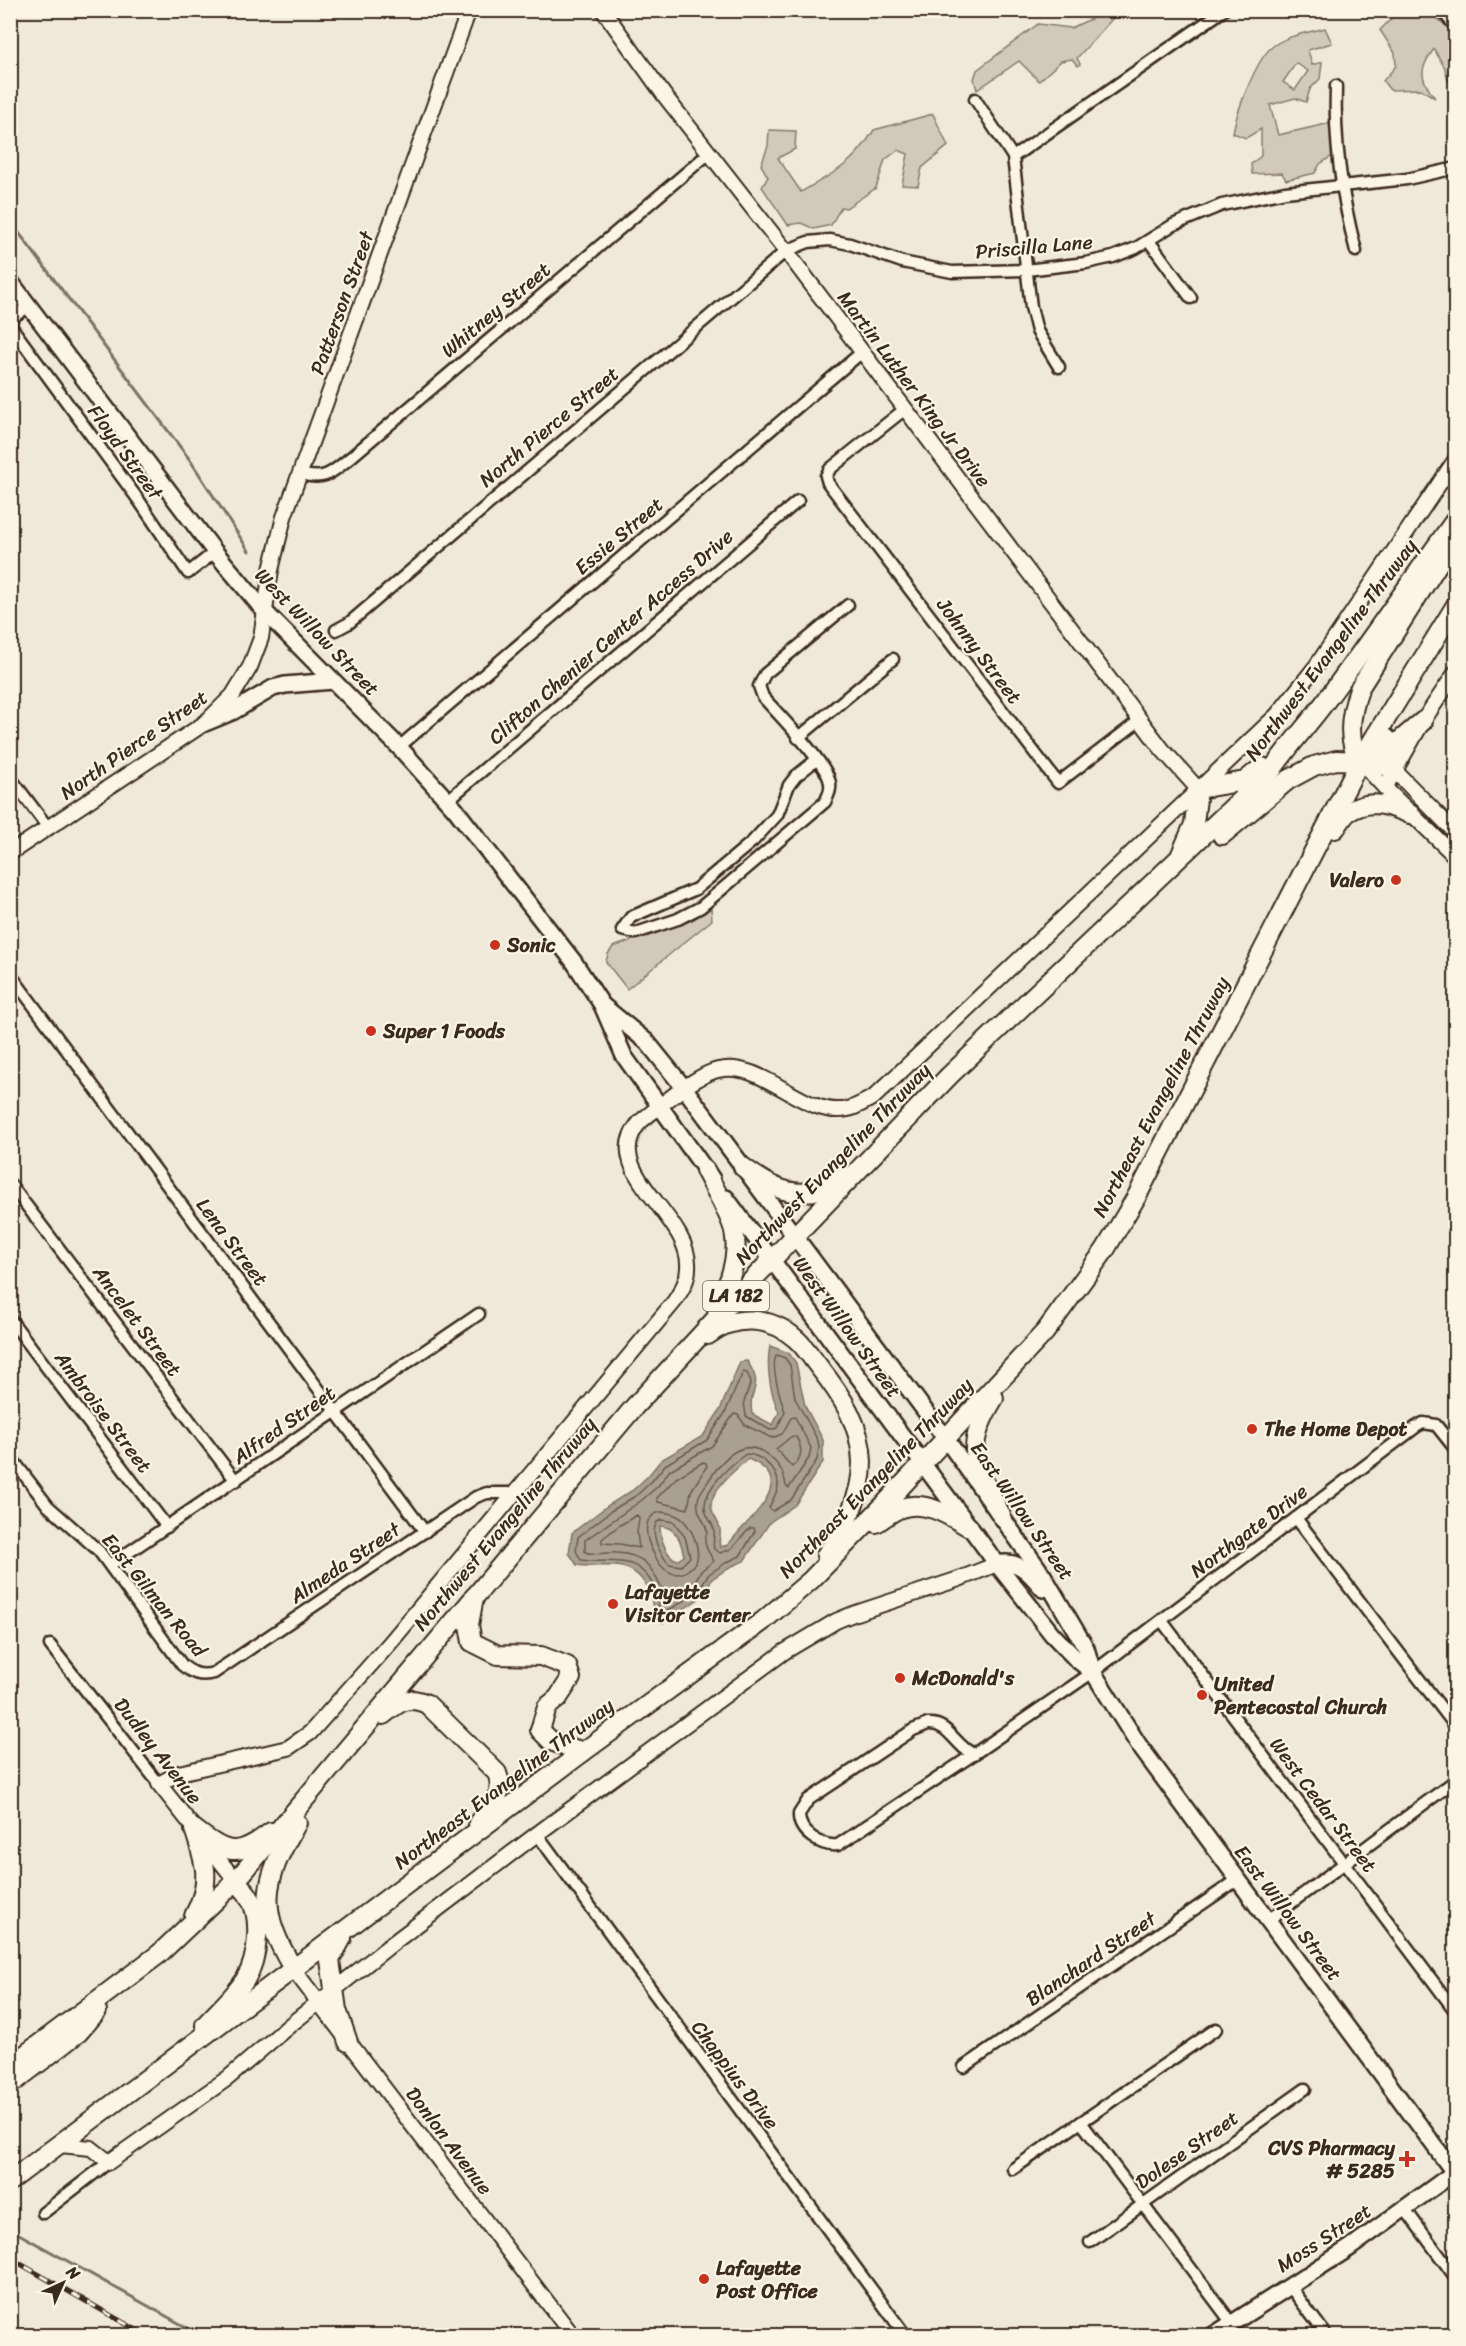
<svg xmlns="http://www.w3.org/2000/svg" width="1466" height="2346" viewBox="0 0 1466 2346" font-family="Sriracha,sans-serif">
<rect width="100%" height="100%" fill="#f0e9d9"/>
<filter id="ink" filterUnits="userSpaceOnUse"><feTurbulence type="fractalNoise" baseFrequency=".0167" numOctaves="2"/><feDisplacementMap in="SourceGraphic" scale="12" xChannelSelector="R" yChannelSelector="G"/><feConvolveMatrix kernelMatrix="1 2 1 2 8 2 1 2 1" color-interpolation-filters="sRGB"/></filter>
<g filter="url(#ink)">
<!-- green -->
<g fill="#d2c9ba" stroke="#867a6c" stroke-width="1.5" fill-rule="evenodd">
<path d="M1108,11L1113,18L1077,58L1080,64L1078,66L1072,59L1061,61L1039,81L1019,61L977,90L974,79L977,70L1038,24L1071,28Z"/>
<path d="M1389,11H1428L1455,33V83L1448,81L1445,68L1434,49C1419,69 1419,78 1435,98L1421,89L1390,90L1383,81L1396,66L1395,53L1380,30L1391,19L1387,14Z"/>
<path d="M1325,28L1332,43L1308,50L1312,65L1322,62L1320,79L1310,89L1306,102L1295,98L1270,105L1278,135L1331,123L1332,156L1320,164L1315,173L1286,180L1282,173L1252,174L1251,164L1261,156V129L1246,138L1233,133C1236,114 1256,59 1272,47C1287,35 1307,33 1325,28ZM1296,63L1308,71L1295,90L1283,82Z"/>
<path d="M933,114L948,146L922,168L918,186L902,185L908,154L898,150L885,160L876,188L846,208L841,207L831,225L814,229L801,223L788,225L762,187L768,177L761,165L768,146L769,130L796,131L795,149L778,158L801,192C835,172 853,165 874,130Z"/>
<path d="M711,908L712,920L627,989L606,962L608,954L613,947L692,920Z"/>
</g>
<!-- water -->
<path fill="#aaa091" stroke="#7e7163" stroke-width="1.5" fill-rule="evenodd" d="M770,1346L789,1353L796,1363L805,1406L823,1440V1462L795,1505L770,1522L744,1561L730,1567L712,1579L700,1598L663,1623L654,1619C653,1594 644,1568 615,1566C602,1565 590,1567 577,1565L569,1553L572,1533L607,1506L633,1490L648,1476L661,1460L703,1436L720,1410L740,1362L747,1361C766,1390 747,1386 752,1414L773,1425L779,1412C770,1393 766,1367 770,1346ZM748,1459C803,1481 745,1520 728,1545L720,1547C718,1541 721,1535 720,1529C719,1521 712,1515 711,1507C710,1490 736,1469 748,1459ZM660,1526C677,1527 681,1541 684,1556L678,1560C666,1558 660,1537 660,1526Z"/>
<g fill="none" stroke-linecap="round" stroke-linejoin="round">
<!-- shore -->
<g stroke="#67594c" stroke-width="1.5">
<path d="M777,1355L785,1358L790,1365L795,1398L818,1441L819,1448L817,1460L791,1500L773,1511L769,1508C772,1500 778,1492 778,1485C779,1470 760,1454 746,1454C731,1464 703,1489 705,1509C706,1517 713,1523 714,1530C715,1537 712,1542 714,1549L720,1553L731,1549L750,1528H754L755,1531L740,1556L727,1562L709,1574L695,1594L661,1615C657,1605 658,1593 652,1583C634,1552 610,1565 581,1560L576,1551L578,1537L611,1511L637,1495L652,1481L665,1465L707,1440L725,1413L743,1372L747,1373L751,1381L744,1402L746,1416L770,1430L777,1428L785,1412C781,1400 769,1364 777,1355Z"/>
<path d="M734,1414L738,1415L745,1425L772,1438L782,1434L791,1418L795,1417L811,1448L809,1458L789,1488L786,1486C784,1473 781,1467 771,1458C745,1434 724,1456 709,1480C705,1487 699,1492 698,1500C696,1515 705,1519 707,1531C707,1534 705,1537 705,1540C705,1549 710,1554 714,1561L702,1570L690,1588L668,1601C654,1577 653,1555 617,1553C606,1552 596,1556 585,1552V1540L642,1500L658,1486L670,1470L712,1446Z"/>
<path d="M792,1436L796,1437C803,1448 803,1458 792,1467L776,1449Z"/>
<path d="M703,1462L706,1463L707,1466L691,1491L688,1509L658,1502L657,1498L676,1478Z"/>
<path d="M661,1512C666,1513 671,1513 675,1515C689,1520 700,1545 697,1559C696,1564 692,1567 688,1570C674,1580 661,1569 655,1556C649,1545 644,1534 648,1521L654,1514Z"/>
<path d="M637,1515L639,1518L637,1533L639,1548L620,1544L602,1543V1539L620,1525Z"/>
<path d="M662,1520L674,1522L685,1537L690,1557L681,1566L669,1564C660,1554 649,1534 657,1522Z"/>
</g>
<!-- stream -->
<g stroke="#7e7163" stroke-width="3">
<path d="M10,221L190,460L249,551"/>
<path d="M10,2229L202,2336"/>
</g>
<!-- minor casing -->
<g stroke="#3b2a1e" stroke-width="15">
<g id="minor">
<path d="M1441,10L1456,27"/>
<path d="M1336,86C1334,141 1342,198 1356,251"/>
<path d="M975,99L1013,157L1031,307L1037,331L1059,367"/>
<path d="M1013,157L1224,10"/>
<path d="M1149,241L1191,298"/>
<path d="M10,319L29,306"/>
<path d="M10,325L140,502L188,573L215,552"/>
<path d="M905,409L830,469L826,476L828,483L1058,783L1140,720"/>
<path d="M300,474C326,481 331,473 350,458L708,154"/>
<path d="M336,630L349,623L786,251L808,242L830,240L850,244L902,262L952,272L1026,270L1086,263L1113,257L1136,248L1173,225L1222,205L1285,192L1407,179L1456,168"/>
<path d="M798,738L893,659"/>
<path d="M399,747L862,352"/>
<path d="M816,760L796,776L789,785L777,815L753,841L696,889L631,917L622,930L636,933L678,919L701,907L825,802C829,794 832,788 829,779C824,761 778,714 763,697L759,686L765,674L848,605"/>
<path d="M10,777L49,829"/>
<path d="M448,800L798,501"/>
<path d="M10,974L425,1532"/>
<path d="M10,1184L236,1481"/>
<path d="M10,1319L167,1527"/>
<path d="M10,1456L48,1506L99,1551L182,1665C192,1673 200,1677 214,1673L476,1497L487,1493H516"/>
<path d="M1296,1518L1456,1727"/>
<path d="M110,1565L479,1314"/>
<path d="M1162,1621L1456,2012"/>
<path d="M50,1645L159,1784"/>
<path d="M928,1724C949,1722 956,1748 974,1754L838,1845C821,1847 798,1832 799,1814L808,1800L913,1730Z"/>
<path d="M974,1754L1093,1672L1416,1427L1423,1423L1436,1425L1456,1450"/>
<path d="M537,1834L906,2336"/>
<path d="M1267,1921L1456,1780"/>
<path d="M964,2067L1237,1880"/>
<path d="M1081,2122L1231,2322"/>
<path d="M1013,2169L1216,2029"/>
<path d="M1405,2209L1456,2278"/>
<path d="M43,2213L109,2162"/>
<path d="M1090,2242L1305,2089"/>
<path d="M1289,2285L1327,2336"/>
</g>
</g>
<!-- tertiary casing -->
<g stroke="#3b2a1e" stroke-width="18">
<g id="tertiary">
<path d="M603,10L664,95L786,251L1162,749L1198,789"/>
<path d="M1360,761L1385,788L1456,857"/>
<path d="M1360,761L1395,771L1456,833"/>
<path d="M1385,788L1423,721L1456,672"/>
<path d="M10,853L205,723L233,695L250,667L261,638L271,570L284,517L469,10"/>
<path d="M236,1881L159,1784L179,1773L288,1748L310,1733L390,1643L674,1302C681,1291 688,1281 688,1268C692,1215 595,1169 641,1121C660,1106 696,1075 718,1070C763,1059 804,1119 848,1109C857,1107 866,1101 874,1097L1277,715L1317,665L1456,459"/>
<path d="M294,1970L573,2336"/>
<path d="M60,2145L91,2148L109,2162L228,2078L290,2025L393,1943L537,1834L784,1652L836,1621L853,1614L959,1579L997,1564"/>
</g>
</g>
<!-- secondary casing -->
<g stroke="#3b2a1e" stroke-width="20">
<g id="secondary">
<path d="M10,281L215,552L266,613L399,747L455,809L574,962L602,1005L624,1056L712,1179"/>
<path d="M205,723L234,711L273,688L285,685L333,681"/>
<path d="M602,1005L647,1042L685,1089L946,1439L1043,1575L1086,1648L1093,1672L1138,1744L1456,2175"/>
<path d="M726,1198L997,1564L1052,1634L1076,1659L1093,1672"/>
<path d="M997,1564C1019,1559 1030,1573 1043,1589"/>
<path d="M1212,2336L1351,2247L1456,2171"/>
</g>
</g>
<!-- trunk casing -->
<g stroke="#3b2a1e" stroke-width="22">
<g id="trunk">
<path d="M1386,738L1395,771"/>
<path d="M1360,761C1345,739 1351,711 1360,687L1445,553"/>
<path d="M1335,829C1339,824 1344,814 1350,811C1371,798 1391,806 1410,814"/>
<path d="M1222,835L1288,780L1314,766L1336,760L1360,761L1397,743L1423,721"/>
<path d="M1181,854L1194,824L1198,789L1245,781L1262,767"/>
<path d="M743,1167C763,1182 787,1198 814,1191C824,1188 835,1180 844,1176"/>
<path d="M705,1170C713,1186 731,1216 734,1231C740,1258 728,1285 717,1309"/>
<path d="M708,1335C734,1314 771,1316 796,1339C805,1347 812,1358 819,1367C842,1396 861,1425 862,1462C862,1499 844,1526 826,1555"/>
<path d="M994,1398C961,1452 976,1464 1001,1515"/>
<path d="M876,1523C883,1519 892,1511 901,1508C926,1500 948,1515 969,1527"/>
<path d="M474,1597L469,1625L472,1642L498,1655L541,1656L567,1666L571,1678L558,1698L547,1707L540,1730L551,1741L583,1752"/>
<path d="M383,1715C399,1702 407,1695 427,1704L497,1773C506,1794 491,1807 478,1823"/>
<path d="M194,1829C227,1854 236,1859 271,1832"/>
<path d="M194,1916C212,1882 206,1864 194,1829"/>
<path d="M342,1938L330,1960L337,2010L348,2042"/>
<path d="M294,1970C257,1909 262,1883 297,1823"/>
<path d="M205,2025C219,2010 234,1997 245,1980C258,1959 263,1916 248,1895C245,1890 240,1886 236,1881"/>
<path d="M10,2066L159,1954L236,1881L635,1406L734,1299L950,1075L1272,770C1288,746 1308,725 1325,702C1370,641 1412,580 1456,519"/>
<path d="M10,2085L79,2032L97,2011"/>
<path d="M10,2181L583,1752L763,1621L811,1580L881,1508L1045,1332L1105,1250L1137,1196L1360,761L1456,605"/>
</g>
</g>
<!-- minor -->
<use href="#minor" stroke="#fcf5e5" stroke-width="10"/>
<!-- tertiary -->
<use href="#tertiary" stroke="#fcf5e5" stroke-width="14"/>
<!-- secondary -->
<use href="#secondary" stroke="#fcf5e5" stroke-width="15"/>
<!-- trunk -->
<use href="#trunk" stroke="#fcf5e5" stroke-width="18"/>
<!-- rail casing -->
<g stroke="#3b2a1e" stroke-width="5">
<path id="rail" d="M10,2258L147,2336"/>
</g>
<!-- rail -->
<use href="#rail" stroke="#fcf5e5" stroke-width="3" stroke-dasharray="9" stroke-linecap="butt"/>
</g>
</g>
<!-- markers -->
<g fill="#c8321e" stroke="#fcf5e5" stroke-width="2">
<circle cx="1396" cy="880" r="6"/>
<circle cx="495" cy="945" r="6"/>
<circle cx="371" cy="1031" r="6"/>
<circle cx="1252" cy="1429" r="6"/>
<circle cx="613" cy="1604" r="6"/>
<circle cx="900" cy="1678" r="6"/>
<circle cx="1202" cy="1695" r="6"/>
<path d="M1404 2150h6v6h6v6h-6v6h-6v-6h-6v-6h6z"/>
<circle cx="704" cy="2279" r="6"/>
</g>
<g text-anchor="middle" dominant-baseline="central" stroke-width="4.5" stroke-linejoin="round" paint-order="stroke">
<!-- shield labels -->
<rect fill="#fcf5e5" stroke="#75675a" stroke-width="1.5" x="703" y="1281" width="66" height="30" rx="4.5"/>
<g font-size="18" font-weight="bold" fill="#3b2a1e">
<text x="736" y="1296">LA 182</text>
</g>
<!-- street labels -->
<g font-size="20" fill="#3b2a1e" stroke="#fcf5e5">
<text transform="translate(1034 247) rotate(-5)">Priscilla Lane</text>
<text transform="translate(342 303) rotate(-70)">Patterson Street</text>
<text transform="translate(496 310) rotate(-40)">Whitney Street</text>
<text transform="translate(914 389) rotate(53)">Martin Luther King Jr Drive</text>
<text transform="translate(549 427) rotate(-40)">North Pierce Street</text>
<text transform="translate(125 452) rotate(54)">Floyd Street</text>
<text transform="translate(619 536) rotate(-40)">Essie Street</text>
<text transform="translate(317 632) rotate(46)">West Willow Street</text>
<text transform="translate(611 637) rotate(-41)">Clifton Chenier Center Access Drive</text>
<text transform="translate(1331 650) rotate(-53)">Northwest Evangeline Thruway</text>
<text transform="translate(979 651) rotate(53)">Johnny Street</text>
<text transform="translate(134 745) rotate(-35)">North Pierce Street</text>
<text transform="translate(1161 1097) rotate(-62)">Northeast Evangeline Thruway</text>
<text transform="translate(833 1164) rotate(-46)">Northwest Evangeline Thruway</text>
<text transform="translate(232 1242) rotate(53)">Lena Street</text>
<text transform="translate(137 1321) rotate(53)">Ancelet Street</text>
<text transform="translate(847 1327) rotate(54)">West Willow Street</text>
<text transform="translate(103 1412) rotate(53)">Ambroise Street</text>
<text transform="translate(284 1425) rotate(-35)">Alfred Street</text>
<text transform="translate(876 1478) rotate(-46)">Northeast Evangeline Thruway</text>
<text transform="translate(1022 1511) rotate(55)">East Willow Street</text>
<text transform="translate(505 1524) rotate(-50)">Northwest Evangeline Thruway</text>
<text transform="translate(1249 1531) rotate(-37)">Northgate Drive</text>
<text transform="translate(345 1563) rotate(-34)">Almeda Street</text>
<text transform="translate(154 1595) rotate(51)">East Gilman Road</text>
<text transform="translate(158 1751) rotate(52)">Dudley Avenue</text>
<text transform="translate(504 1784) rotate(-37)">Northeast Evangeline Thruway</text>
<text transform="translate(1323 1805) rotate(53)">West Cedar Street</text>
<text transform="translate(1288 1913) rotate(53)">East Willow Street</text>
<text transform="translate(1091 1959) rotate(-34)">Blanchard Street</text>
<text transform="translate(735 2075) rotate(53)">Chappius Drive</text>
<text transform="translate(449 2141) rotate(53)">Donlon Avenue</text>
<text transform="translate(1187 2150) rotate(-35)">Dolese Street</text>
<text transform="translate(1324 2238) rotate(-33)">Moss Street</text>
</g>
<!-- poi labels -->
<g font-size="20" font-weight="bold" fill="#3b2a1e" stroke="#fcf5e5" text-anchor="start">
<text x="1384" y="880" text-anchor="end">Valero</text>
<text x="507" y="945">Sonic</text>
<text x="383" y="1031">Super 1 Foods</text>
<text x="1264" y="1429">The Home Depot</text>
<text x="625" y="1592">Lafayette<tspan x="625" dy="23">Visitor Center</tspan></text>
<text x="912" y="1678">McDonald's</text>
<text x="1214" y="1684">United<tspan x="1214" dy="23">Pentecostal Church</tspan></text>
<text x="1395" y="2148" text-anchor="end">CVS Pharmacy<tspan x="1395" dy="23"># 5285</tspan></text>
<text x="716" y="2268">Lafayette<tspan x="716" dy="23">Post Office</tspan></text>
</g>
</g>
<!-- margin -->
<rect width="1466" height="2346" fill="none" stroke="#fcf5e5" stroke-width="36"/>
<rect x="18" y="18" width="1430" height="2310" fill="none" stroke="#3b2a1e" stroke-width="2" filter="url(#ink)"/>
<!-- north arrow -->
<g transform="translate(63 2283) rotate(45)" stroke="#fcf5e5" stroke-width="4.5" paint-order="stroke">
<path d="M0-4.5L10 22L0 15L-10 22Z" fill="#3b2a1e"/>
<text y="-9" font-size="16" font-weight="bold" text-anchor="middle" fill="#3b2a1e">N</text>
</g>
</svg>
